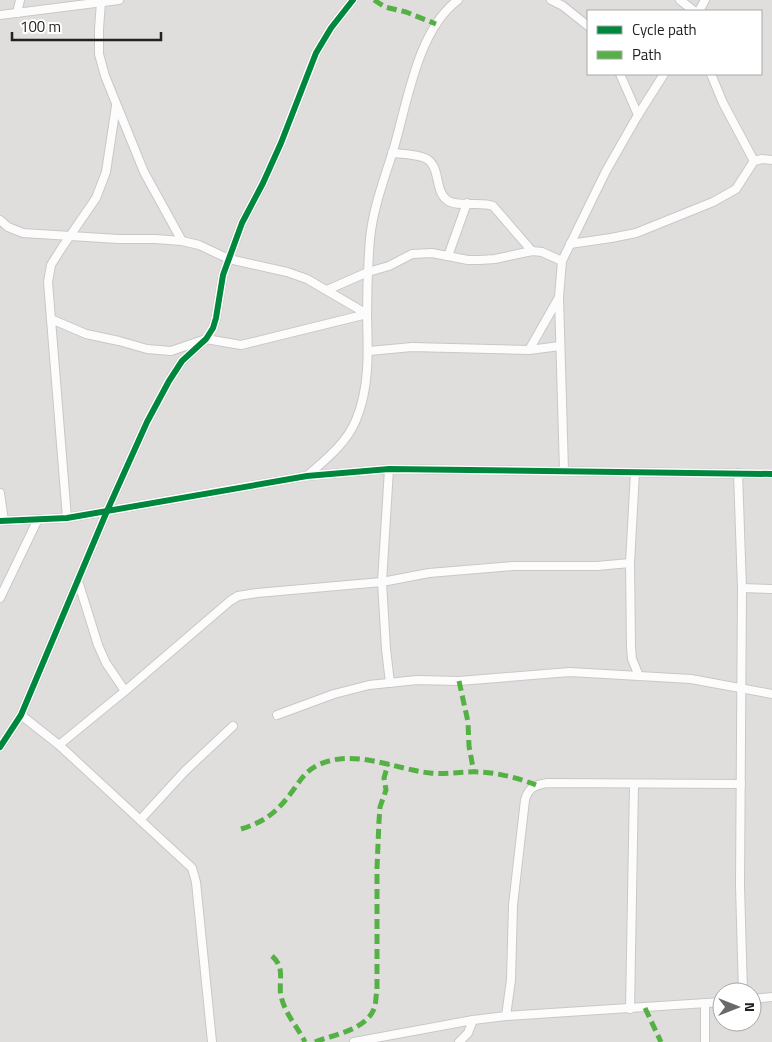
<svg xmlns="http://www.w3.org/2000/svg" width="772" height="1042" viewBox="0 0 772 1042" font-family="'Titillium Web',sans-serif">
<rect width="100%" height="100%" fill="#f0eeeb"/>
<!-- residential -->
<path fill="#dfdedc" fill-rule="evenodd" d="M0,0H772V1042H0ZM588,11H761V74H588ZM722,992H752V1022H722Z"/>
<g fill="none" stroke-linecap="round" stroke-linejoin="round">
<!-- street casing -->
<g stroke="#c9c8c7" stroke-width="10">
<g id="street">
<path d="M551,0L563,6L588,26"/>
<path d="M680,0L694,11"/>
<path d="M101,2L99,29V54L105,76L144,172L182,241"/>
<path d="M699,11L705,0"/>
<path d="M17,13L20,0"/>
<path d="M0,15L119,0"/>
<path d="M620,74L638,115"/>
<path d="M711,74L723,103L754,161"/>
<path d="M392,153C403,154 418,154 427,159C441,168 434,190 447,200C457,208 481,201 493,206L532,251"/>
<path d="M0,220L8,227L23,233L118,239H155L182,241L199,245L229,259L287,272L307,279L367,314"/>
<path d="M570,244L611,238L636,233L713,202L736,189L754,161L762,159L772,160"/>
<path d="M448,256L467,203"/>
<path d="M327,290L368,272L389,266L412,254L432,253L468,260H480L495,259L532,251L542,252L562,261"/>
<path d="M51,319L86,334L119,341L147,349L171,351L206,339L241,345L367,314"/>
<path d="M529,350L560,346"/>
<path d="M369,351L412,347L529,350L558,299"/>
<path d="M389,469L382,582L386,649L390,683"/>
<path d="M564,471L559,297L562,261L606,171L638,115L664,74"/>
<path d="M635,472L630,563L631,647L632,659L639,676"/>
<path d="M738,473L742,588L740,886L743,992"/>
<path d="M307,476C326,459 346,444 356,420C370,387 368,349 367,315C367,289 368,264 370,239C373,208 384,180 393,151C407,105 417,30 458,0"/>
<path d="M0,493L4,521"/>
<path d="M67,518L48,282L51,265L61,249L96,198L106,172L116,106"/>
<path d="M0,521L67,518L307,476L389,469L772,474"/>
<path d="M78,581L98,645L106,663L125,691"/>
<path d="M742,588L772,589"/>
<path d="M0,598L38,519"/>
<path d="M21,715L59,745L192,868L196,882L212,1042"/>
<path d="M277,715L334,694L369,685L417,680L459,681L570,672L691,679L772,694"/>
<path d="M59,745L125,691L230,601L238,596L257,593L382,582L429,573L513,566H597L630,563"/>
<path d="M0,747L21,715L107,511L147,422L169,381L182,361L206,339L213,328L216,318L223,275L242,223L263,183L281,143L316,53L331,28L353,0"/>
<path d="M140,820L185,771L233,726"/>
<path d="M752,999L772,997"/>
<path d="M705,1003V1042"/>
<path d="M630,1009L634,784"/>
<path d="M506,1016L511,980L513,905L525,800C528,788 535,785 547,783L741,784"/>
<path d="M354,1042L473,1020L506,1016L722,1002"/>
<path d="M459,1042L468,1033L473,1020"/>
</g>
</g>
<!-- street -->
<use href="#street" stroke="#fdfcfc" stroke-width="8"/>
<!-- quiet -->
<g stroke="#55b145" stroke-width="5" stroke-dasharray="10 5" stroke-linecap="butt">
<path d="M374,0L385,7L406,12L436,24"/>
<path d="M459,681L468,722L469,746L474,773"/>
<path d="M241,829C267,821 278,811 294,789C301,779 306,771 318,765C354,748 394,769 430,773C447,775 464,771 480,772C499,773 518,778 536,785"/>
<path d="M272,956C286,968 278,981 281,996C285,1014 297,1026 305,1042"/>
<path d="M645,1008L661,1042"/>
<path d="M315,1042C335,1034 368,1030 375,1006C376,1001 376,995 377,990V868L379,821L380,807L386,790L384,778L388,764"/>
</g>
<!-- cycleway casing -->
<g stroke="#fff" stroke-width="9">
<g id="cycleway">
<path d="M0,521L67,518L307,476L389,469L772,474"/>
<path d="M0,747L21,715L107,511L147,422L169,381L182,361L206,339L213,328L216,318L223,275L242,223L263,183L281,143L316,53L331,28L353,0"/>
</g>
</g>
<!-- cycleway -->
<use href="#cycleway" stroke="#00873e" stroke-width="6"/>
</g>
<!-- legend -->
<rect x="587" y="10" width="175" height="65" fill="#ffffff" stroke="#a7a7a7"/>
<rect x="597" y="26" width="25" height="8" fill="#00873e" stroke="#a7a7a7"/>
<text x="632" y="35" font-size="15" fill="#222222">Cycle path</text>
<rect x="597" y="51" width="25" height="8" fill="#55b145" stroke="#a7a7a7"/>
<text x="632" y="60" font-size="15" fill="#222222">Path</text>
<!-- north arrow -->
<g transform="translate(737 1007) rotate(90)"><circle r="24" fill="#ffffff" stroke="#a7a7a7"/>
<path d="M0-4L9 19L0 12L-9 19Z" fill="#6a6968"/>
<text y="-8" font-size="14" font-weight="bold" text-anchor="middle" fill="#222222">N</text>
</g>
<!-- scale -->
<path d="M12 32v8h149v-8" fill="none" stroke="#222222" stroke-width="2.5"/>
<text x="20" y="32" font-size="15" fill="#222222" stroke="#ffffff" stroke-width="4" paint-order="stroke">100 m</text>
</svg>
